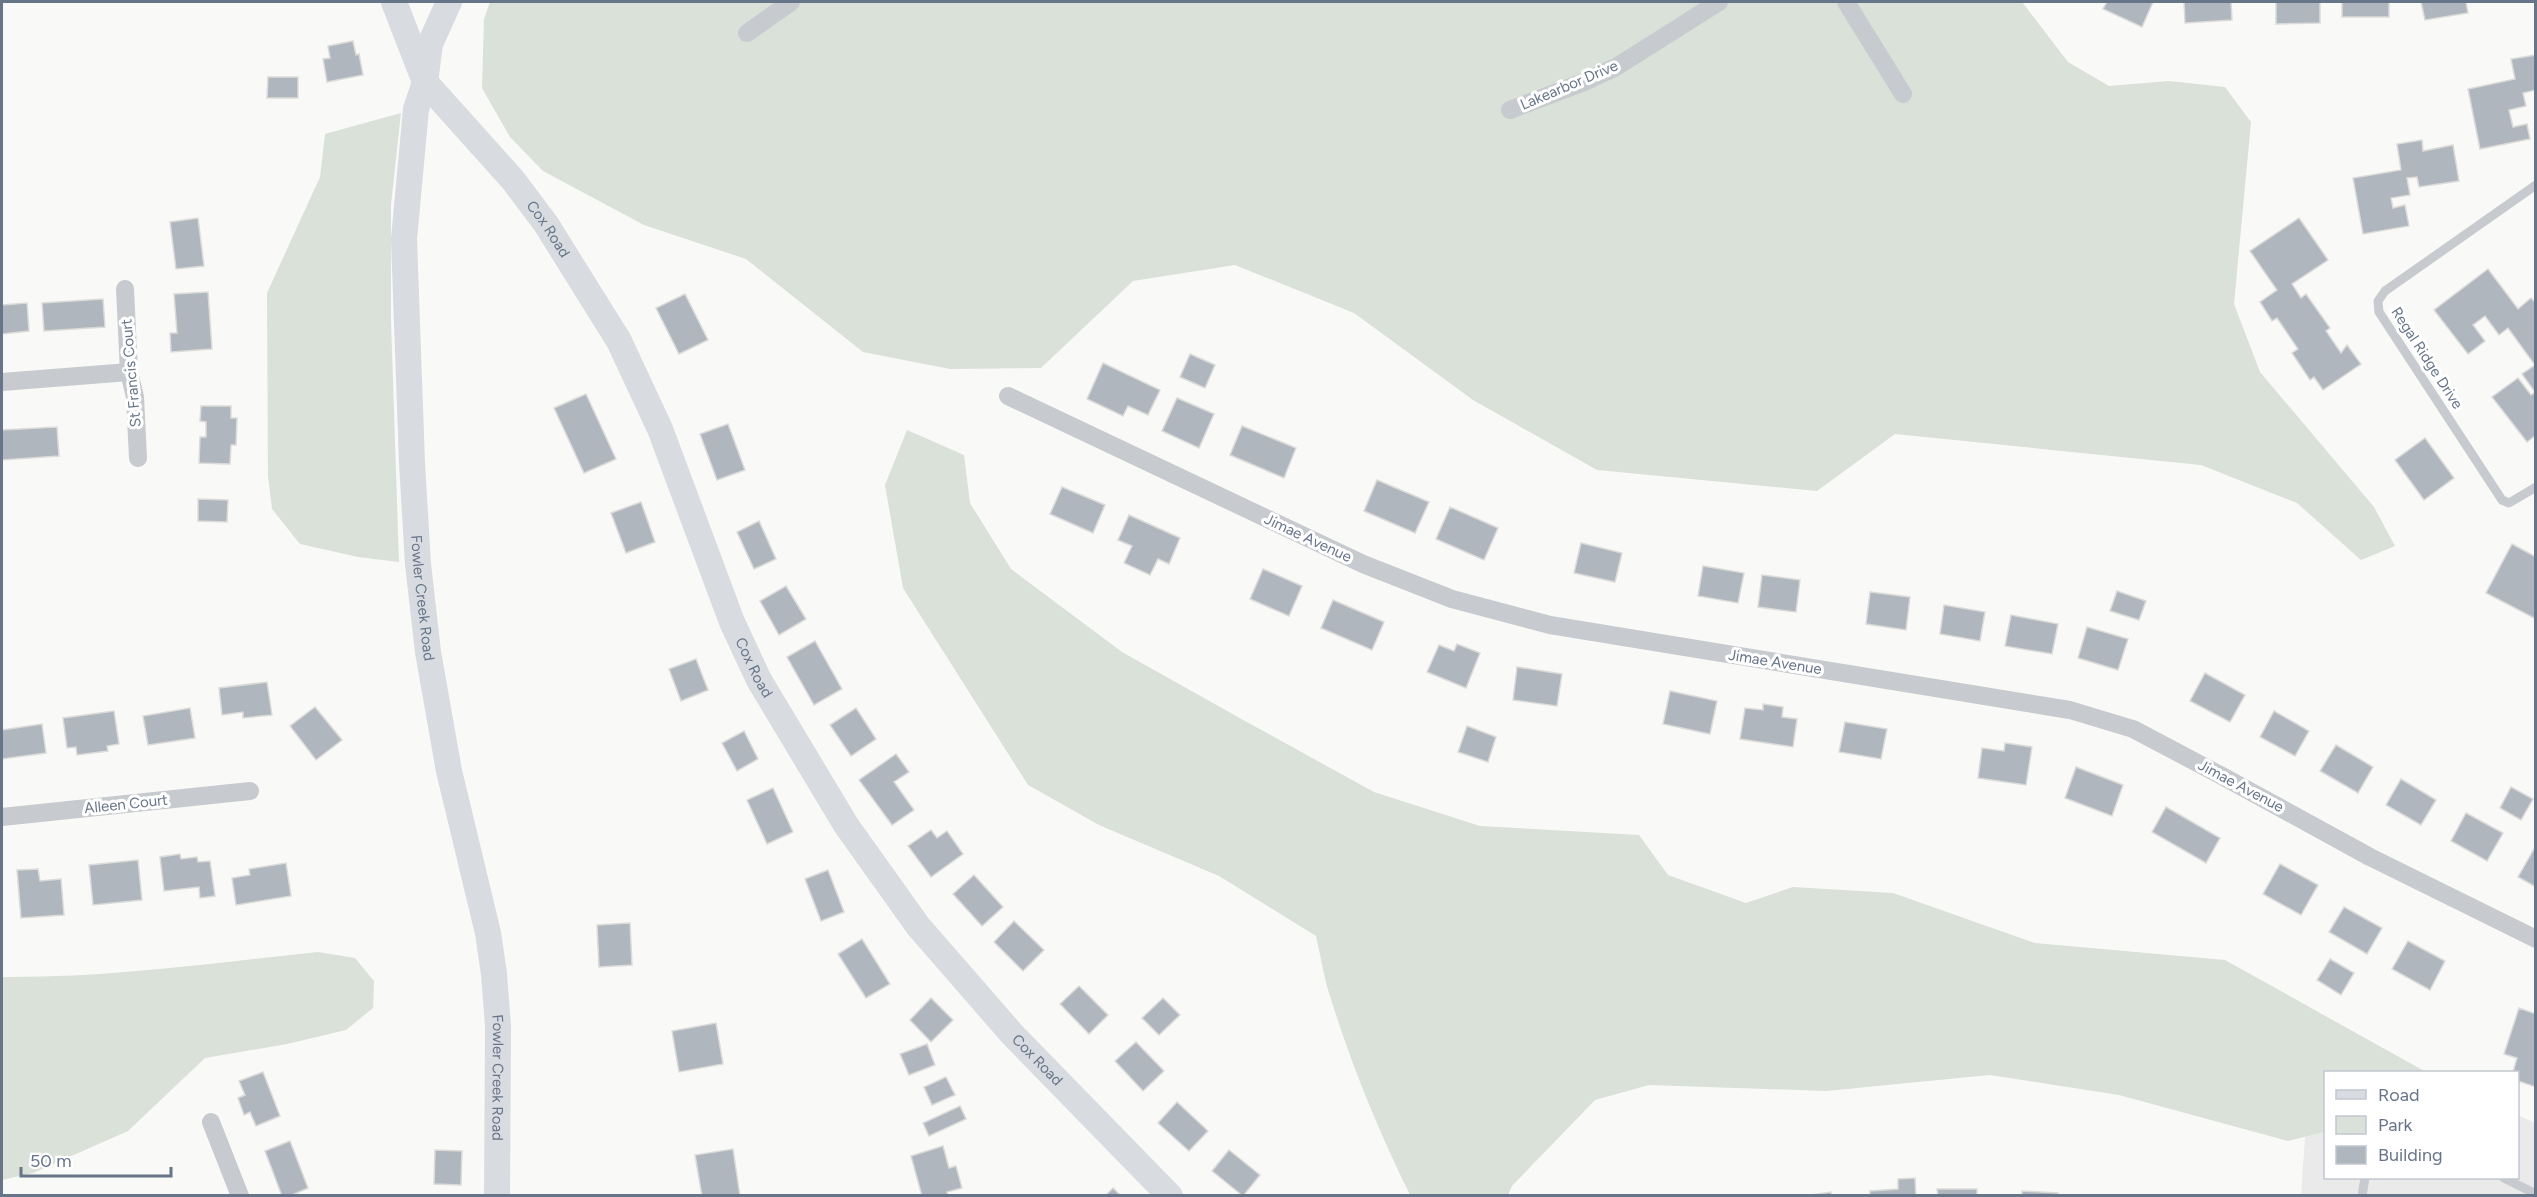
<svg xmlns="http://www.w3.org/2000/svg" width="2537" height="1197" viewBox="0 0 2537 1197" font-family="Figtree,sans-serif">
<rect width="100%" height="100%" fill="#f9f9f7"/>
<!-- built -->
<path fill="#eaeaea" d="M2518,1115L2535,1123V1195L2301,1196L2305,1137L2325,1132L2326,1178H2518Z"/>
<!-- green -->
<g fill="#dae1d8">
<path d="M490,2H2022L2068,62L2109,86L2169,81L2225,87L2251,122L2234,304L2260,372L2374,507L2395,546L2361,560L2297,503L2201,465L1895,434L1817,491L1597,470L1473,400L1354,313L1235,265L1133,281L1041,368L950,369L863,352L746,259L644,225L543,171L510,137L482,88L484,19Z"/>
<path d="M401,113L391,205V320L399,562L358,557L300,544L272,509L268,476L267,293L320,177L325,134Z"/>
<path d="M907,430L964,455L970,503L1011,569L1122,652L1245,721L1374,792L1480,826L1639,835L1668,875L1746,903L1793,887L1893,893L2035,943L2225,960L2426,1072H2326L2325,1132L2288,1141L2119,1095L1990,1075L1826,1091L1649,1085L1595,1100L1512,1186L1508,1195H1410C1379,1132 1352,1067 1331,999C1324,979 1321,957 1316,936L1219,876L1099,825L1028,785L903,588L885,485Z"/>
<path d="M318,952L355,958L374,981L373,1008L346,1030L287,1044L205,1058L128,1131L33,1173L2,1180V977C107,978 213,963 318,952Z"/>
</g>
<!-- building -->
<g fill="#b0b6be" stroke="#dbdbd9" stroke-width="1.5">
<path d="M2107,2H2153L2142,27L2103,9Z"/>
<path d="M2184,2H2231L2232,20L2185,23Z"/>
<path d="M2276,2H2320V23L2276,24Z"/>
<rect x="2342" y="2" width="47" height="15"/>
<path d="M2421,2H2466L2468,13L2425,20Z"/>
<path d="M353,41L356,55L359,54L363,75L327,82L323,59L330,58L328,46Z"/>
<path d="M2536,55V90L2523,93L2526,106L2509,110L2513,127L2527,124L2530,139L2480,149L2468,89L2515,79L2511,59Z"/>
<path d="M268,77H298V98H267Z"/>
<path d="M2422,140L2423,151L2453,145L2459,181L2419,187L2417,177L2407,178L2410,195L2391,198L2393,208L2405,205L2409,226L2363,234L2353,178L2401,170L2397,144Z"/>
<path d="M198,218L204,266L176,269L170,222Z"/>
<path d="M2299,218L2328,260L2292,284L2301,298L2306,294L2330,328L2326,331L2341,353L2347,345L2361,364L2323,390L2314,377L2310,380L2292,353L2298,349L2277,318L2272,321L2260,302L2277,290L2250,251Z"/>
<path d="M2488,269L2518,309L2531,298L2536,303V435L2527,442L2492,397L2518,378L2531,395L2535,392L2522,374L2535,365L2508,328L2499,335L2485,316L2473,325L2485,341L2468,354L2434,310Z"/>
<path d="M208,292L212,349L171,352L170,333H177L174,294Z"/>
<path d="M685,294L708,340L679,354L656,308Z"/>
<path d="M103,299L105,327L44,331L42,303Z"/>
<path d="M27,303L29,331L2,334V305Z"/>
<path d="M1190,354L1215,365L1205,388L1180,377Z"/>
<path d="M1103,363L1160,390L1148,415L1128,406L1123,416L1087,399Z"/>
<path d="M586,394L616,459L584,473L554,408Z"/>
<path d="M1177,398L1214,414L1199,448L1162,431Z"/>
<path d="M201,406H231V418H237L236,445H231L230,464L199,463L200,437H206V422L200,421Z"/>
<path d="M728,424L745,470L717,480L700,434Z"/>
<path d="M1242,426L1296,448L1284,478L1230,455Z"/>
<path d="M57,427L59,456L2,460V430Z"/>
<path d="M2425,438L2454,478L2424,500L2395,460Z"/>
<path d="M1377,480L1429,502L1415,533L1364,511Z"/>
<path d="M1062,487L1105,505L1093,533L1050,514Z"/>
<path d="M198,499L228,500L227,522L198,521Z"/>
<path d="M641,502L655,542L626,553L611,513Z"/>
<path d="M1450,507L1498,528L1484,560L1436,539Z"/>
<path d="M1129,515L1180,538L1169,564L1158,559L1150,575L1124,563L1132,546L1118,540Z"/>
<path d="M759,521L776,559L754,569L737,532Z"/>
<path d="M1581,543L1622,553L1615,582L1574,573Z"/>
<path d="M2512,544L2536,557V619L2486,593Z"/>
<path d="M1703,566L1744,573L1738,603L1698,596Z"/>
<path d="M1263,569L1302,586L1289,616L1250,599Z"/>
<path d="M1762,575L1800,580L1796,612L1758,607Z"/>
<path d="M786,586L806,619L779,635L760,601Z"/>
<path d="M2117,591L2146,601L2139,620L2110,611Z"/>
<path d="M1870,592L1910,597L1906,630L1866,624Z"/>
<path d="M1333,600L1384,622L1372,650L1321,628Z"/>
<path d="M1944,605L1985,612L1980,641L1940,634Z"/>
<path d="M2011,615L2058,624L2052,654L2005,646Z"/>
<path d="M2087,627L2128,639L2118,670L2078,658Z"/>
<path d="M815,641L842,689L814,705L787,657Z"/>
<path d="M1457,644L1480,653L1466,688L1427,672L1439,645L1454,651Z"/>
<path d="M696,659L708,690L681,701L669,669Z"/>
<path d="M1517,667L1562,674L1557,706L1513,700Z"/>
<path d="M2205,673L2245,695L2230,722L2190,701Z"/>
<path d="M267,682L272,715L243,718V712L222,715L219,688Z"/>
<path d="M1670,691L1717,701L1710,734L1663,724Z"/>
<path d="M1763,704L1783,707L1782,717L1797,719L1793,747L1740,739L1745,708L1763,710Z"/>
<path d="M315,707L342,740L316,760L290,726Z"/>
<path d="M190,708L195,738L148,745L143,716Z"/>
<path d="M856,708L876,739L851,756L830,725Z"/>
<path d="M114,711L119,744L107,746L108,751L77,755L76,747L67,748L63,718Z"/>
<path d="M2274,711L2309,731L2295,756L2260,737Z"/>
<path d="M1845,722L1887,729L1881,759L1839,752Z"/>
<path d="M42,724L46,753L2,759V730Z"/>
<path d="M1467,726L1496,737L1488,762L1458,752Z"/>
<path d="M744,731L758,759L737,771L722,743Z"/>
<path d="M2005,743L2032,747L2026,785L1978,778L1982,748L2004,751Z"/>
<path d="M2336,745L2373,767L2358,793L2320,771Z"/>
<path d="M896,754L909,772L894,782L914,810L892,825L859,780Z"/>
<path d="M2076,767L2123,785L2112,816L2065,798Z"/>
<path d="M2401,779L2436,800L2421,825L2386,805Z"/>
<path d="M2511,787L2533,799L2521,820L2500,808Z"/>
<path d="M773,788L793,832L767,844L747,800Z"/>
<path d="M2166,807L2220,838L2206,863L2152,832Z"/>
<path d="M2466,813L2503,833L2487,861L2451,841Z"/>
<path d="M931,830L937,838L947,831L963,854L931,877L908,846Z"/>
<path d="M2534,849L2536,850V887L2518,877Z"/>
<path d="M180,854L181,859L197,857L198,862L210,861L215,896L200,898L199,887L164,891L160,857Z"/>
<path d="M138,860L142,900L93,905L89,865Z"/>
<path d="M286,863L291,896L236,905L232,878L250,875L249,869Z"/>
<path d="M2280,864L2318,885L2301,915L2263,894Z"/>
<path d="M38,869L40,881L61,879L64,915L21,918L17,870Z"/>
<path d="M828,870L844,912L821,921L805,879Z"/>
<path d="M974,875L1003,907L982,926L953,894Z"/>
<path d="M2344,907L2382,928L2367,954L2329,932Z"/>
<path d="M1014,921L1044,950L1023,971L994,942Z"/>
<path d="M630,923L632,965L599,967L597,925Z"/>
<path d="M862,939L890,984L866,998L838,954Z"/>
<path d="M2408,941L2445,961L2430,990L2392,969Z"/>
<path d="M2330,959L2354,973L2341,995L2317,980Z"/>
<path d="M1079,986L1108,1015L1089,1034L1060,1004Z"/>
<path d="M931,998L953,1020L931,1042L910,1020Z"/>
<path d="M1163,998L1180,1015L1159,1035L1142,1018Z"/>
<path d="M2519,1008L2536,1014V1087L2518,1081V1072H2513L2517,1058L2504,1054Z"/>
<path d="M716,1023L723,1064L679,1072L672,1031Z"/>
<path d="M1136,1042L1164,1071L1143,1091L1115,1061Z"/>
<path d="M927,1044L935,1065L909,1075L900,1054Z"/>
<path d="M263,1072L280,1116L256,1126L250,1112L244,1115L238,1098L245,1095L239,1081Z"/>
<path d="M946,1077L955,1095L932,1105L924,1087Z"/>
<path d="M1177,1102L1208,1131L1189,1151L1158,1123Z"/>
<path d="M960,1106L966,1119L929,1136L923,1123Z"/>
<path d="M290,1141L308,1188L290,1196H282L265,1151Z"/>
<path d="M943,1146L949,1168L956,1166L962,1188L947,1192L948,1196H922L911,1156Z"/>
<path d="M733,1149L740,1196H702L695,1155Z"/>
<path d="M435,1150L462,1151L461,1185L434,1184Z"/>
<path d="M1229,1150L1260,1175L1243,1196L1212,1171Z"/>
<path d="M1915,1178L1916,1196H1870V1191L1898,1189V1179Z"/>
<path d="M1113,1188L1121,1196H1105Z"/>
<path d="M1937,1189H1977V1196H1938Z"/>
<path d="M2022,1191L2058,1193V1196H2022Z"/>
<path d="M1831,1192V1196H1804Z"/>
</g>
<g fill="none" stroke-linecap="round" stroke-linejoin="round">
<!-- lane -->
<g stroke="#c7cace" stroke-width="9">
<path d="M2536,185L2385,291L2378,301L2379,312L2502,500L2509,503L2536,487"/>
<path d="M2504,1178L2536,1194"/>
<path d="M2362,1196L2365,1178"/>
</g>
<!-- street -->
<g stroke="#c7cace" stroke-width="18">
<path d="M1846,2L1903,94"/>
<path d="M747,33L791,2"/>
<path d="M1510,110L1584,82L1616,67L1719,2"/>
<path d="M125,289L129,372L135,397L138,458"/>
<path d="M2,382L129,372"/>
<path d="M1008,396L1363,564L1452,599L1550,625L2070,710L2133,729L2222,776L2370,857L2536,939"/>
<path d="M2,817L250,791"/>
<path d="M211,1122L240,1196"/>
</g>
<!-- secondary -->
<g stroke="#d8dbe0" stroke-width="26">
<path id="s1" d="M394,2L425,82L513,180L546,224L619,341L660,429L732,622L759,680L846,825L918,926L1012,1034L1170,1196"/>
<path id="s2" d="M449,2L430,44L425,82L416,109L404,239L412,463L418,564L428,652L449,771L488,933L494,974L498,1026L497,1196"/>
</g>
</g>
<g text-anchor="middle" dominant-baseline="central" stroke-width="6" stroke-linejoin="round" paint-order="stroke">
<!-- street labels -->
<g font-size="15" fill="#677589" stroke="#fff">
<text transform="translate(1569 85) rotate(-23)">Lakearbor Drive</text>
<text stroke="none"><textPath href="#s1" startOffset="278">Cox Road</textPath></text>
<text transform="translate(2427 358) rotate(57)">Regal Ridge Drive</text>
<text transform="translate(131 373) rotate(-95)">St Francis Court</text>
<text transform="translate(1308 538) rotate(25)">Jimae Avenue</text>
<text stroke="none"><textPath href="#s2" startOffset="603">Fowler Creek Road</textPath></text>
<text transform="translate(1775 662) rotate(9)">Jimae Avenue</text>
<text stroke="none"><textPath href="#s1" startOffset="764">Cox Road</textPath></text>
<text transform="translate(2241 786) rotate(28)">Jimae Avenue</text>
<text transform="translate(126 804) rotate(-6)">Alleen Court</text>
<text stroke="none"><textPath href="#s1" startOffset="1250">Cox Road</textPath></text>
<text stroke="none"><textPath href="#s2" startOffset="1090">Fowler Creek Road</textPath></text>
</g>
</g>
<!-- border -->
<rect width="2537" height="1197" fill="none" stroke="#677589" stroke-width="6"/>
<!-- legend -->
<rect x="2324" y="1071" width="195" height="108" fill="#ffffff" stroke="#c2c8d0" stroke-width="1.5"/>
<rect x="2336" y="1090" width="30" height="9" fill="#d8dbe0" stroke="#c2c8d0" stroke-width="1.5"/>
<text x="2378" y="1101" font-size="18" fill="#677589">Road</text>
<rect x="2336" y="1116" width="30" height="18" fill="#dae1d8" stroke="#c2c8d0" stroke-width="1.5"/>
<text x="2378" y="1131" font-size="18" fill="#677589">Park</text>
<rect x="2336" y="1146" width="30" height="18" fill="#b0b6be" stroke="#c2c8d0" stroke-width="1.5"/>
<text x="2378" y="1161" font-size="18" fill="#677589">Building</text>
<!-- scale -->
<path d="M21 1167v9h150v-9" fill="none" stroke="#677589" stroke-width="3"/>
<text x="30" y="1167" font-size="18" fill="#677589" stroke="#ffffff" stroke-width="4.5" paint-order="stroke">50 m</text>
</svg>
